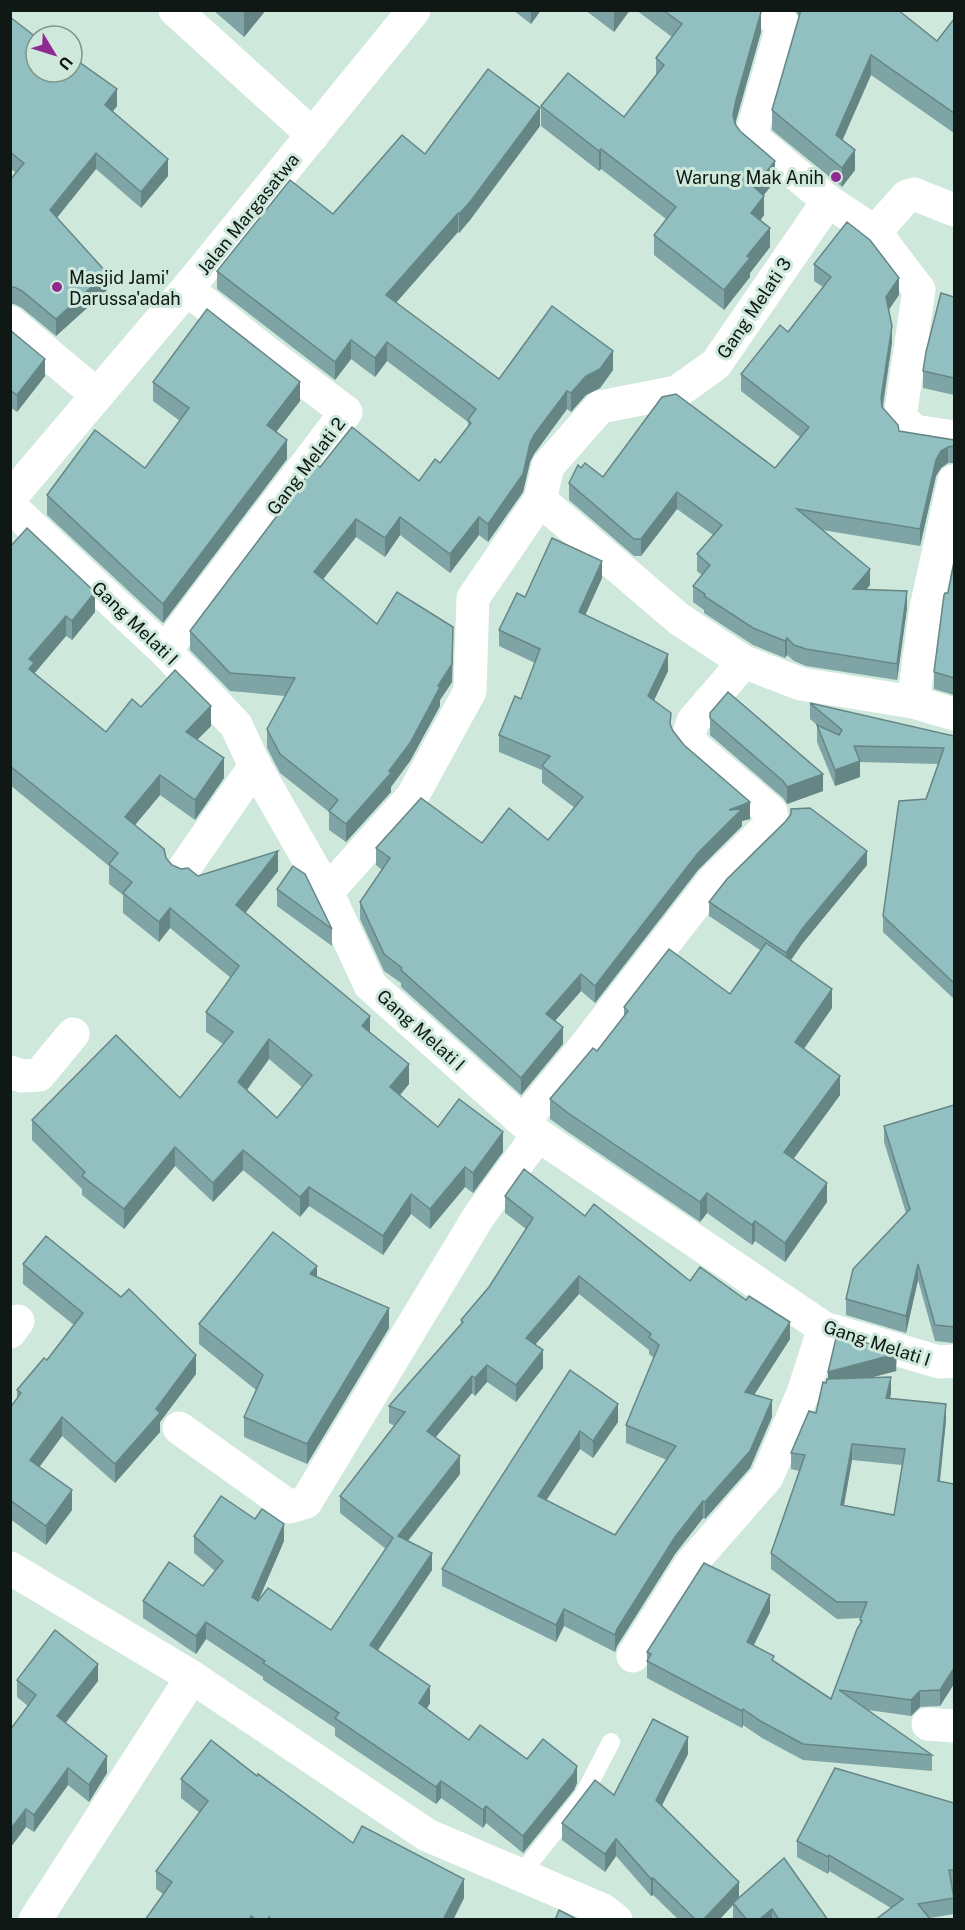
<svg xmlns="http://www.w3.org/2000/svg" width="965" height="1930" viewBox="0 0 965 1930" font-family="'Public Sans',sans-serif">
<rect width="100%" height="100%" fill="#cfe8dc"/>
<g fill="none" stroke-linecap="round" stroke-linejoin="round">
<!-- service -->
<path stroke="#fff" stroke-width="18" d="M520,1875L583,1796L611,1742"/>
<!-- minor -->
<g stroke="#fff" stroke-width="33">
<path d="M175,10L313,135"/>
<path d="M828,201L875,232L919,290L900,417L914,431L954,437"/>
<path d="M875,232L907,196L914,194L954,210"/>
<path d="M10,322L97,395"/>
<path d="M540,500L679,619L744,662L801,684L913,702L954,714"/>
<path d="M10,506L165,651L236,725L255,766L327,892L370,985L538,1135L824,1328L939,1362L954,1361"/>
<path d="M165,651L346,412L262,349L187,289"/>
<path d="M913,702L926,608L954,481"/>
<path d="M183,870L255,766"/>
<path d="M327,892L412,797L470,691L473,598L540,500L548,466L600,407L677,392L716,364L828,201L752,137L754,125L783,24L763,10"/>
<path d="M10,1072L22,1076L39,1075L73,1034"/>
<path d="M524,1121L579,1054L713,881L773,822L771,812L696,748L688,737L693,721L744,662"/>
<path d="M10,1332L18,1321"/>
<path d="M179,1428L290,1507L306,1502L479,1216L538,1135"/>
<path d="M10,1568L192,1677L427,1835L603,1910L616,1920"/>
<path d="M633,1656L691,1564L767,1477L803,1393L824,1328"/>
<path d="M928,1724L954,1726"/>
<path d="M35,1920L192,1677"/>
</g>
<!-- tertiary -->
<path stroke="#fff" stroke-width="33" d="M10,498L187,289L414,10"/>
</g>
<!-- wall -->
<g fill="#7ea4a5" fill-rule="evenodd">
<path d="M213,10H266L244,37Z"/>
<path d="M513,10H541L531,24Z"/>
<path d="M585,10H630L614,32Z"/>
<path d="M636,10H760L761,32L735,125L775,181L764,195V215L760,221L770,247L750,273V277L724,310L654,255V235L666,219L601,169L599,171L541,126V106L624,117L656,76V58L672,37Z"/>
<path d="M795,10H898L937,41L954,19V133L871,75L842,140L855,170L842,187L772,130V110L799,16Z"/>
<path d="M10,17L117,106L113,111L168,176L141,208L96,169L57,218L107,290L56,336L22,308L14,304H10V180L16,173L10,168Z"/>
<path d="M540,126L470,220L459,233L458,232L396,303L499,379L613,370L600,388L586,395L571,412L567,409L534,454L530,462L523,492L488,542L479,535L450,573L400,535L385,557L356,537L323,579L377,624L453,646L452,682L440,700V706L410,761L391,787V792L346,842L329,830V812L280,773L267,748V729L285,696L230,691L190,650V631L320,467L419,481L440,463L468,426V422L387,361L375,377L351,359L335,380L217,289V271L333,214L425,154Z"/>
<path d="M814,264L899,295L888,310L892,342L883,407L899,431L954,440V463H948L941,468L936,476L920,546L822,530L870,585L866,590L907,608L897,680L806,666L794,661L787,655L785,658L753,645L704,613V610L693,602V586L702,575L697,571V554L713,535L677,509L641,556H634L569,500V483L581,468L603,477L775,468L800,437L741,391V374L788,332L823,287L814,281Z"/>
<path d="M954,297V395L923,388V371Z"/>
<path d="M10,330L45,376L17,412L10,407Z"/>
<path d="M153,382L300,401L276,432L287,459L163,623L47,515V495L145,468L180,421L153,401Z"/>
<path d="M10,547L95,612L72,640L66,636L34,673L106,732L141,707L211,726L197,740L224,778L195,820L160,795L135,825L172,865L198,876L278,871L245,913L370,1032L409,1084L400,1095L438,1127L503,1152L473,1193L465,1187L430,1229L411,1214L383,1255L309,1206L300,1217L243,1170L213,1202L175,1166L124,1229L82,1195V1189L32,1140V1120L180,1098L223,1044L206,1032V1012L231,978L170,928L159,942L123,913V895L109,884V866L10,785ZM269,1059L302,1087L277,1118L247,1090Z"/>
<path d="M954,562V695L934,689V672Z"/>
<path d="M602,578L585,615L668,671L654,700L671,726L673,731L684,745L750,819L742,821V826L698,870L595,1003L581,991L555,1021L563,1044L521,1095L401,987V983L384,971L360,919V902L382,870L376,865V848L548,840L575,808L542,783V770L499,752V735L521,699L535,663L499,646V630L525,597Z"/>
<path d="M810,703L954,736V999L883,932V916L938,764L860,762V777L835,786L817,742V725L810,719Z"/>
<path d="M710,713L823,791L787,804L783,798L710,735Z"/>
<path d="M867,865L802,944L791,960L832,1008L803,1049L840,1095L793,1159L827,1202L785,1262L755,1241L752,1245L707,1213L700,1222L568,1132L550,1119V1099L597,1051L624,1017V1007L730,994L760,950L709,916V902Z"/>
<path d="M277,889L332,929V946L277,906Z"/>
<path d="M954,1105V1343L935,1341L918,1280L906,1333L846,1315V1299L906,1213L884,1142V1126Z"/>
<path d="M505,1196L585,1216L690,1281L790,1339L754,1395L772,1417L750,1468L705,1519L703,1518L675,1554L617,1646L615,1652L564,1626L556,1642L442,1586V1569L570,1370L618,1422L593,1458L580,1449L546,1500L615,1535L667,1460L626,1443V1425L654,1358L649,1354V1350L579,1294L535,1345L543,1368L516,1402L487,1382L475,1396L472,1393L435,1437L460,1474L408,1541L432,1570L378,1650L430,1703L427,1709L469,1740L527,1759L577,1783L574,1790L523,1853L486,1823L483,1828L441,1798L436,1804L335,1736V1728L263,1680V1677L206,1639L196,1654L143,1618V1601L203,1586L215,1571L194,1553V1536L284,1541L259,1599L331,1630L386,1549L340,1513V1496L395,1426L389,1423V1406L461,1324V1320L489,1287L526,1229L505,1213Z"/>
<path d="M23,1264L196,1374L160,1422V1432L115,1483L62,1436L39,1467L72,1510L46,1545L10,1519V1408L17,1399V1390L47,1360L74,1325L23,1284Z"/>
<path d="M317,1277L389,1328L307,1464L244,1437V1417L256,1390L199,1344V1324Z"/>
<path d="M897,1369L896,1371L869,1378L891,1394L889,1399L946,1420L940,1481L954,1484V1684L940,1706L920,1707L911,1716L868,1710L932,1755V1771L803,1760L762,1738L743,1725L742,1728L647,1678V1652L770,1612L754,1645L774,1662L831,1699L860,1624L861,1618L837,1619L771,1569V1553L799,1471L791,1469V1453L816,1413L826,1383ZM852,1460L902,1465L894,1515L844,1505Z"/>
<path d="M17,1680L98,1681L66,1723L107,1773L89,1802L68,1785L34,1832L26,1827L10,1848V1730L28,1706L17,1697Z"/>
<path d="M688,1754L662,1805L739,1898L828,1920H733V1905L719,1920H679L653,1895L651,1896L616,1856L605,1872L562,1840V1823Z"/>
<path d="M257,1776L353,1843L464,1898L453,1920H145L163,1894L156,1889V1871L200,1813L181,1798V1779Z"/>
<path d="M954,1803V1886H952L954,1898V1914L930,1918L891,1908L829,1871L828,1874L797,1857V1841Z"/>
</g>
<!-- shaded-wall -->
<g fill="#668686">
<path d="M245,10H266L244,37V12Z"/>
<path d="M531,10H541L531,24Z"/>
<path d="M616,10H630L614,32V12Z"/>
<path d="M761,12V32L736,120L733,135V115L736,100Z"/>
<path d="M871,55V75L836,155V135Z"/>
<path d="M117,89V106L105,121V105Z"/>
<path d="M540,108V126L470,220L459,233V214Z"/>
<path d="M601,149V169L599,171V151Z"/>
<path d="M855,150V170L842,187V168Z"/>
<path d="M96,153V169L50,226V210Z"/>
<path d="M168,159V176L141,208V192Z"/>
<path d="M775,161V181L754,207V187Z"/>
<path d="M764,196V215L751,233V213Z"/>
<path d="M458,213V232L386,314V295Z"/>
<path d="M770,228V247L750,273V277L724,310V290L747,256Z"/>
<path d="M107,273V290L56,336V319Z"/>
<path d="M899,278V295L886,314V297Z"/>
<path d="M892,326V342L881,415V398Z"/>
<path d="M351,340V359L335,380V362Z"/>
<path d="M387,342V361L375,377V358Z"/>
<path d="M613,351V370L600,388L586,395L571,412V393L586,376Z"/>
<path d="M45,359V376L17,412V395Z"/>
<path d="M300,382V401L267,444V425Z"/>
<path d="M567,391V409L534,454L530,462L523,492L488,542V524L534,435Z"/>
<path d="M287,440V459L163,623V604Z"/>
<path d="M948,447V463L941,468L936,476L920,546V529L936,460L941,451Z"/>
<path d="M677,492V509L641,556V539Z"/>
<path d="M400,517V535L385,557V538Z"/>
<path d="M479,517V535L450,573V554Z"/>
<path d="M356,519V537L314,591V572Z"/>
<path d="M602,561V578L579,629V612Z"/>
<path d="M870,569V585L853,606V589Z"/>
<path d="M907,591V608L897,680V664Z"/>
<path d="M95,592V612L72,640V621Z"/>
<path d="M66,616V636L34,674L29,688V659Z"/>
<path d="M453,627L452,682L440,700V706L410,761L391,787V792L346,842V824L389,771L438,686Z"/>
<path d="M787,638V655L785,658V641Z"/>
<path d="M668,654V671L648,713V696Z"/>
<path d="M211,706V726L186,751V732Z"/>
<path d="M224,758V778L195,820V800Z"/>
<path d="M860,761V777L835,786V770Z"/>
<path d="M823,774V791L787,804V787Z"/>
<path d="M160,775V795L125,837V817Z"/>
<path d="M750,802V819L742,821V826L698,870L595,1003V986L729,810Z"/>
<path d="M278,851V871L236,925V905Z"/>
<path d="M867,851V865L802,944L786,967V953L802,929Z"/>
<path d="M170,908V928L159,942V922Z"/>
<path d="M581,974V991L546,1031V1014Z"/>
<path d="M832,989V1008L795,1062V1042Z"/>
<path d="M370,1016V1036L362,1026Z"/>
<path d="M563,1027V1044L521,1095V1078Z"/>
<path d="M269,1039V1059L238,1102V1082Z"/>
<path d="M409,1064V1084L390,1107V1087Z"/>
<path d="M840,1076V1095L784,1172V1152Z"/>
<path d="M503,1132V1152L473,1193V1173Z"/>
<path d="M175,1147V1166L124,1229V1209Z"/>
<path d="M243,1150V1170L213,1202V1183Z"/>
<path d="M465,1167V1187L430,1229V1209Z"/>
<path d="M827,1183V1202L785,1262V1243Z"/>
<path d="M309,1187V1206L300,1217V1197Z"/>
<path d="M707,1193V1213L700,1222V1202Z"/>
<path d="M411,1194V1214L383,1255V1236Z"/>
<path d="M755,1221V1241L752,1245V1225Z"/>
<path d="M918,1264V1280L906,1333V1316Z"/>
<path d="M317,1266V1286L310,1274Z"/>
<path d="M579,1276V1294L526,1355V1338Z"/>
<path d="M389,1308V1328L307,1464V1444Z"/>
<path d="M790,1322V1339L745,1409V1392Z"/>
<path d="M543,1350V1368L516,1402V1385Z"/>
<path d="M897,1352L896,1371L828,1389V1372Z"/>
<path d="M196,1355V1374L160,1422V1432L115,1483V1464Z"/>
<path d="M487,1365V1382L475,1396V1378Z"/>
<path d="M472,1376V1393L427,1448V1431Z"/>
<path d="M891,1377V1394L886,1414V1398Z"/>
<path d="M772,1400V1417L750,1468L705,1519V1502Z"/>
<path d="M618,1404V1422L593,1458V1441Z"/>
<path d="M946,1404V1420L938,1497V1481Z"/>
<path d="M62,1417V1436L30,1480V1460Z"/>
<path d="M580,1431V1449L538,1513V1496Z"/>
<path d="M852,1444V1460L841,1521V1505Z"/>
<path d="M460,1456V1474L398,1553V1536Z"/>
<path d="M72,1490V1510L46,1545V1526Z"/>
<path d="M703,1501V1518L675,1554L617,1646L615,1652V1635L617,1629L675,1537Z"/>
<path d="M284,1524V1541L252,1615V1597Z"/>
<path d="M432,1553V1570L370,1662V1645Z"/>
<path d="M770,1595V1612L747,1658V1642Z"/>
<path d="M564,1609V1626L556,1642V1625Z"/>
<path d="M206,1622V1639L196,1654V1636Z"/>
<path d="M98,1664V1681L57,1733V1716Z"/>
<path d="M954,1668V1684L940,1706V1690Z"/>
<path d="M430,1686V1703L419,1720V1703Z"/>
<path d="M920,1691V1707L911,1716V1700Z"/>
<path d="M743,1709V1725L742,1728V1711Z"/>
<path d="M688,1737V1754L656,1817V1800Z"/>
<path d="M107,1756V1773L89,1802V1785Z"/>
<path d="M577,1766V1783L574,1790L523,1853V1836Z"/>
<path d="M68,1768V1785L34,1832V1815Z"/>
<path d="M441,1781V1798L436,1804V1787Z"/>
<path d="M486,1806V1823L483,1828V1810Z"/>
<path d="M26,1809V1827L10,1848V1830Z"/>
<path d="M616,1839V1856L605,1872V1854Z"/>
<path d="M829,1855V1871L828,1874V1857Z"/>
<path d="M653,1878V1895L651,1896V1879Z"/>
<path d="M464,1879V1898L453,1920H443Z"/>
<path d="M739,1882V1899L733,1903V1905L719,1920H703Z"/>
<path d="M772,1909V1920H759Z"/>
</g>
<!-- building -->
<g fill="#92bfc0" stroke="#668686" stroke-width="1.5" fill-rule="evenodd">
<path d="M663,10H760L761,12L736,100L733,115L735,124L740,131L775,161L754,187L764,196L751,213L770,228L747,256L750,258L724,290L654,235L676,207L601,149L599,151L541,106L568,73L624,117L664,65L656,58L682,24Z"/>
<path d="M801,10H898L937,41L954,19V113L871,55L836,135L855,150L842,168L772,110Z"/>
<path d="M10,17L36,37V72H72V57L117,89L105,105L168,159L141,192L96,153L50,210L107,273L56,319L22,291L14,287L10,288V180L24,163L10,152Z"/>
<path d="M488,69L540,108L470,202L459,214L458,213L386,295L499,379L552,306L613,351L600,369L586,376L571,393L567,391L534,435L530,443L523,474L488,524L479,517L450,554L400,517L385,538L356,519L314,572L377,624L397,592L453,627L452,664L438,686L440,687L410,743L389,771L391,773L346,824L329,811L338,800L280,754L267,729L295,678L230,673L190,631L316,464L320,467L352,427L419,481L435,459L440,463L471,423L468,420L476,409L387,342L375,358L351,340L335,362L217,271L290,180L333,214L402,135L425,154Z"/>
<path d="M847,222L870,240L899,278L886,297L892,326L881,398L882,407L898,425L899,431L954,440V446L948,447L941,451L936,460L920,529L797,509L870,569L853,589L907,591L897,664L806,649L794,645L787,638L785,641L753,628L704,596L705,594L693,586L710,565L697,554L722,525L677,492L641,539H634L569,483L578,465L581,468L585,463L603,477L662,397L676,394L775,468L809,427L741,374L780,325L788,332L831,277L814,264Z"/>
<path d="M941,293L954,297V378L923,371L926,352Z"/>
<path d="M207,309L300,382L267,425L287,440L163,604L47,495L95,430L145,468L189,408L153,382Z"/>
<path d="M10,330L45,359L17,395L10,390Z"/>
<path d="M27,528L95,592L72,621L66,616L29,659L34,663L29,669L106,732L132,699L141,707L175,670L211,706L186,732L224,758L195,800L160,775L125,817L164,849L166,858L172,865L181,869L188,868L198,876L278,851L236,905L370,1016L362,1026L409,1064L390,1087L438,1127L459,1099L503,1132L473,1173L465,1167L430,1209L411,1194L383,1236L309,1187L300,1197L243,1150L213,1183L175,1147L124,1209L82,1176L85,1172L32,1120L116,1035L180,1098L233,1032L206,1012L239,966L170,908L159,922L123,893L132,882L109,864L118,853L10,766V547ZM269,1039L312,1075L277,1118L238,1082Z"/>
<path d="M552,538L602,561L579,612L668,654L648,696L671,713L670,724L673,731L684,745L750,802L729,810L742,809L698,853L595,986L581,974L546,1014L563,1027L521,1078L401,970L402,968L384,954L360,902L390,858L376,848L421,798L482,843L509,808L548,840L583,797L542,766L550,756L499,735L515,696L521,699L540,649L499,630L517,593L525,597Z"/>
<path d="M954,562V678L934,672L944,595L945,593H948Z"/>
<path d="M728,692L823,774L787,787L783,781L710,718V713Z"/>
<path d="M810,703L954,736V983L883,916L899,801L926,799L944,748L854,746L860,761L835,770L817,725L839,735L842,730Z"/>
<path d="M810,808L867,851L802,929L786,953L709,902L727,879L786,821L791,814V809Z"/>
<path d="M293,866L305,874L332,929L277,889Z"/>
<path d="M766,943L832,989L795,1042L840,1076L784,1152L827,1183L785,1243L755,1221L752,1225L707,1193L700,1202L568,1113L550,1099L593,1048L597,1051L628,1011L624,1007L669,949L730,994Z"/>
<path d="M954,1105V1327L935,1325L918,1264L906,1316L846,1299L853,1269L910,1209L884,1126Z"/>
<path d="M524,1169L585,1216L594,1204L690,1281L700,1267L746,1300L749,1296L790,1322L745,1392L772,1400L750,1451L705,1502L703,1501L675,1537L617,1629L615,1635L564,1609L556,1625L442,1569L570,1370L618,1404L593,1441L580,1431L538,1496L615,1535L676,1446L626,1425L659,1345L649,1337L651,1334L579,1276L526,1338L543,1350L516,1385L487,1365L475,1378L472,1376L427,1431L460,1456L398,1536L432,1553L370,1645L430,1686L419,1703L469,1740L480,1725L527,1759L543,1739L577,1766L574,1773L523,1836L486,1806L483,1810L441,1781L436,1787L335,1718L339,1713L263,1663L265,1661L206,1622L196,1636L143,1601L169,1562L203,1586L223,1561L194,1536L221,1496L255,1519L262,1509L284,1524L252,1597L258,1601L268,1588L331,1630L393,1538L340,1496L405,1412L389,1406L463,1322L461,1320L489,1287L533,1218L505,1196Z"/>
<path d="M273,1232L317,1266L310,1274L389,1308L307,1444L244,1417L263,1375L199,1324Z"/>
<path d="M46,1236L121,1297L129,1289L196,1355L156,1409L160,1413L115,1464L62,1417L30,1460L72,1490L46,1526L10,1500V1408L21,1393L17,1390L44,1358L47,1360L83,1313L23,1264Z"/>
<path d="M837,1334L897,1352L896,1354L828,1372Z"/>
<path d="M891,1377L886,1398L946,1404L938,1481L954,1484V1668L940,1690L920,1691L911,1700L839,1690L932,1755L803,1744L762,1722L743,1709L742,1711L647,1661L651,1654L647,1652L704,1563L770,1595L747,1642L774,1656L772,1660L831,1699L857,1629L862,1621L860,1620L867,1602H837L771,1553L805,1455L791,1453L809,1411L816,1413L823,1382L826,1383L827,1379ZM852,1444L905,1449L894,1515L841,1505Z"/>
<path d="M55,1630L98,1664L57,1716L107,1756L89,1785L68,1768L34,1815L26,1809L10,1830V1730L36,1695L17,1680Z"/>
<path d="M653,1719L688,1737L656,1800L739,1882L703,1920H696L653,1878L651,1879L616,1839L605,1854L562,1823L595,1780L614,1795Z"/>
<path d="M211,1740L257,1776L258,1774L353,1843L362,1826L464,1879L443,1920H272L269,1917L268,1920H256L251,1916L249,1920H145L172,1882L156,1871L208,1801L181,1779Z"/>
<path d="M835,1768L954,1803V1870H949L954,1898L918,1904L931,1920H875L903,1899L829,1855L828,1857L797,1841Z"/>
<path d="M784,1858L828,1920H779L772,1909L759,1920H747L733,1903Z"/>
<path d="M559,1910L578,1920H555Z"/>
</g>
<!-- markers -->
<g fill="#8f2a90" stroke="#cfe8dc" stroke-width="2">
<circle cx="836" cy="177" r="6"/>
<circle cx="57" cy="287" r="6"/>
</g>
<g text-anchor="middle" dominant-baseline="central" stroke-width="6" stroke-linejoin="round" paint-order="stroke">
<!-- poi labels -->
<g font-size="18" fill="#0f1814" stroke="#cfe8dc" text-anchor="end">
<text x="824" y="177">Warung Mak Anih</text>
<text x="69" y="277" text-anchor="start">Masjid Jami'<tspan x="69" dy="21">Darussa'adah</tspan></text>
</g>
<!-- street labels -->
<g font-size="18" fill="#0f1814" stroke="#cfe8dc">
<text transform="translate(248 214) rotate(-51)">Jalan Margasatwa</text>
<text transform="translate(754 308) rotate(-56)">Gang Melati 3</text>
<text transform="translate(306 466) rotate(-53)">Gang Melati 2</text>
<text transform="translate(135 623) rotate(44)">Gang Melati I</text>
<text transform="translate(421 1030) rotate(42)">Gang Melati I</text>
<text transform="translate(877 1343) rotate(18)">Gang Melati I</text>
</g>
</g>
<!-- border -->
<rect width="965" height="1930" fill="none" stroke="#0f1814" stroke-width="24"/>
<!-- north arrow -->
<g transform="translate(54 54) rotate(128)"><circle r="28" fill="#cfe8dc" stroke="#82958c" stroke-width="1.5"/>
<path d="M0-4.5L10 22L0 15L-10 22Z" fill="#8f2a90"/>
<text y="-9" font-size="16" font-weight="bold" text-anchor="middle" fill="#0f1814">U</text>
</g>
</svg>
